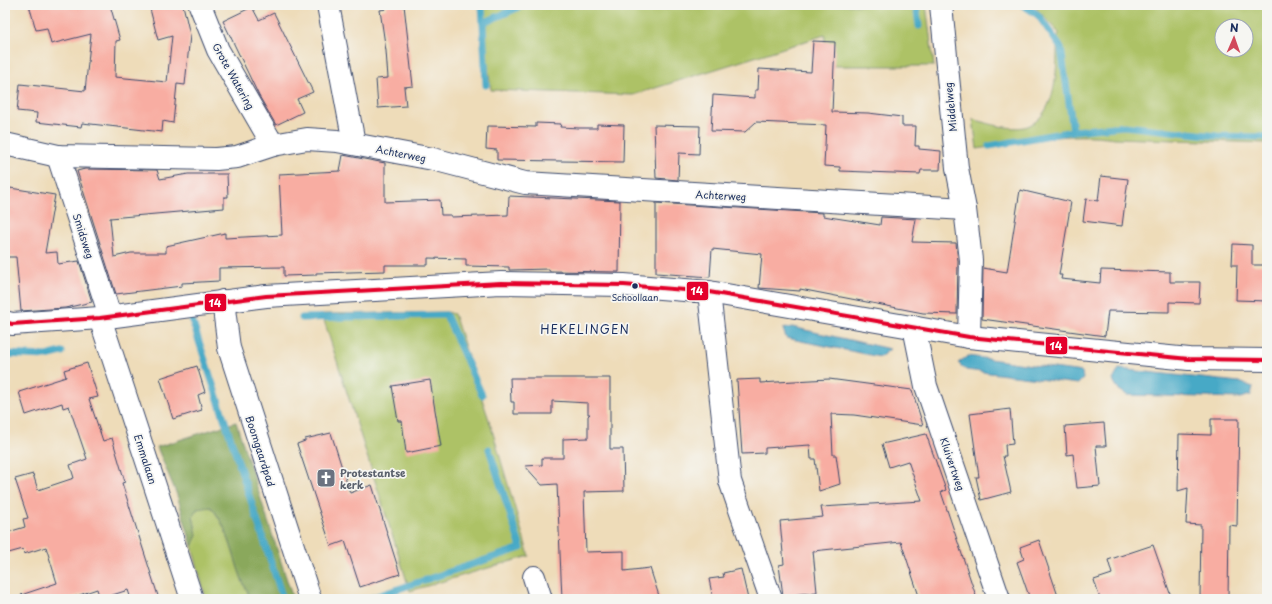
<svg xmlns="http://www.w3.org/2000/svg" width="1272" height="604" viewBox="0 0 1272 604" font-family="'Playpen Sans',sans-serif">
<rect width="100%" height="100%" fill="#f6f6f2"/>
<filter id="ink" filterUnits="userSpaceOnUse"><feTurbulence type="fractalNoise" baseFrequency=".025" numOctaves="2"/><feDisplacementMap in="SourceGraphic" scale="8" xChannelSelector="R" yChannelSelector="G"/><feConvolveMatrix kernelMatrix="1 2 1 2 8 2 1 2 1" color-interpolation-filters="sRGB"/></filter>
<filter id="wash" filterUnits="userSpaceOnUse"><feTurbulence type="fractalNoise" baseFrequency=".012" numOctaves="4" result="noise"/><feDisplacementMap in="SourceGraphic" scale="16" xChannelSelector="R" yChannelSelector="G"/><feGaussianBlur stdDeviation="0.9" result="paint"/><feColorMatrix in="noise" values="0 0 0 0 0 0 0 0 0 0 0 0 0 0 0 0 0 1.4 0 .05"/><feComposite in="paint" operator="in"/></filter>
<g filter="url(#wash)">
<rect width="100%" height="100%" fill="#eedcb9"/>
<!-- green -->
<g fill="#adc266" stroke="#647862" fill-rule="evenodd">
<path d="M480,5H926L934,66H825V35L633,95L491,90Z"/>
<path d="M1033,5H1267V143L1114,138C1069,131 1022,142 977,149L973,119C988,124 1016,132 1030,125C1058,111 1057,65 1057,39L1059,33ZM1222,26H1246V50H1222Z"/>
<path d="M447,312L454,314L490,423L529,556L410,591L322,314Z"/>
<path d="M204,506L211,507C233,533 234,570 251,599H206L192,546L197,535L193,516L197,509Z"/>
</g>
<!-- forest -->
<path fill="#8aa85b" stroke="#526c5c" d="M236,422L293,599H251C234,570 233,532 211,507L197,509L193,516L197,535L192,546L177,495L157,447Z"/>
<!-- water -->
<g fill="#47a9c6" stroke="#316c92">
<path d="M792,327L890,349L880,357L786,338L783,329Z"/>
<path d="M968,356L1082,372L1083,379L1078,384L966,370L958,363Z"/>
<path d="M1119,369L1239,382L1253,387L1251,395L1240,398L1127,395L1118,389L1113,380Z"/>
</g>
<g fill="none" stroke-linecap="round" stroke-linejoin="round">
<!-- stream -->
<g stroke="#47a9c6" stroke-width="7">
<path d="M482,5L483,23L524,5"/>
<path d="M916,5L919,26"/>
<path d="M1023,5L1038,15L1061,48L1073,131"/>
<path d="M483,23L486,85"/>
<path d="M989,146L1073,131L1124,126L1217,136L1267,137"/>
<path d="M302,318L446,315L482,395"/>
<path d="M192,320L283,599"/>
<path d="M5,354L46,356L62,352"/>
<path d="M368,599L521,548L489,449"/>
</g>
</g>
<g id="blocks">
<!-- building -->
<g fill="#f8ada2">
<path d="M29,5H110L120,40L116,41L115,77L167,82L172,36L158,40L149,5H183L190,35L185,85L177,84L173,123L163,121L162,132L82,123L81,127L36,122L37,113L17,111L20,84L85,91L91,34L51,44L47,28L36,30Z"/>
<path d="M386,5H404L413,86L404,87L406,106L378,108L376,79L388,78L386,51L380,10L386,9Z"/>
<path d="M252,7L259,20L274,13L313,92L297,99L303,112L276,125L259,96L223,21Z"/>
<path d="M813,41L835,42L832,112L868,113L902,117V126H916L915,146H919V149L941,151L940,170H921L920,174L840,171V167L824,166L826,125L756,122L745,132L711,131L713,95L755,98V90H758L759,69L811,72Z"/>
<path d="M536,123L561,124L560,127L579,128H597V124L624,125L623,162L497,160V150L486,149L487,126L536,127Z"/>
<path d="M654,125L700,126L699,154L679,153L678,180L656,178Z"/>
<path d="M343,155L385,163V202L440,200L441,215H451V217L508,215L509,196L620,201L619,272L549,271V269L509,270V267L466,266V259L428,258V265H385V271L316,273V275L284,276V267L219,268V281L182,283V286L116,294L77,171L85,169L157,170L160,179L188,174H227L228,197H224V208L110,218L114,257L131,253H166V246L225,233V238L282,235L279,174L340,171Z"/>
<path d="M1101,176L1128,179L1122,226L1083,221L1086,199L1098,201Z"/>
<path d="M10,188L55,195L45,253L57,252L58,264L79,261L92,302L65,308L21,311L16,257H5V216Z"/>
<path d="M1020,190L1071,202L1059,275H1062L1061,279L1100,283L1101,270L1170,272V282H1200L1199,303L1169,302V312L1108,311L1105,336L982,319L983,268L1007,272Z"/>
<path d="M656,203L823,213V216L880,225L881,217L916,219L912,242L956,243L958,261L957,314L923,313L800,289V291L759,288L762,254L712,249L710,277L656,273Z"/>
<path d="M1233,244L1252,245V265H1267V301L1236,300L1237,265H1232Z"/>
<path d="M87,363L98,397L89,399L103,441L112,438L125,482L122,483L159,599H131L128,590L100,599L97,589L68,599H22L21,595L57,583L46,547L24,554L23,549L5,554V533L25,527L23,519L28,518L15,479L33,474L38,490L74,478L70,465L87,459L69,406L63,408L62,403L26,415L19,392L66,377L64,370Z"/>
<path d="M197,366L205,392L198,395L202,410L173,419L160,378Z"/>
<path d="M510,378H610V449H623L624,491L584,492L586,552L624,551V571L650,568L660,599H562L557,484L542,485L525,466L542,465V458H563V439L588,438V416L590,414H588V403L552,401V414H514V402H511Z"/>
<path d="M760,379V383L829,379L912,390L923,425L854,415L831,414L833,455H836L840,484L819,491L815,459H811L810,445L765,448V453L742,454L737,380Z"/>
<path d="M430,380L441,446L406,453L402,421H398L392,386Z"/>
<path d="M1010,409L1013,444L1005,445L1006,456H1003L1011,492L981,500L976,477H979L970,414Z"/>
<path d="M1211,419H1239L1237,526L1229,525L1228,599H1200L1201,525L1186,524L1188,488L1178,491L1179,434L1211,435Z"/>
<path d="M1104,423L1106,446H1096L1100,486L1077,488L1073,454L1067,455L1065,426Z"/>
<path d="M331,433L350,493L372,485L400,574L360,587L345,541L331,546L297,444L305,441V439Z"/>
<path d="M926,434L946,490L941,492L977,599H920L901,542L813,551L817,592L783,596L779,565L784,564L780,521L823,517L821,507L922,501L908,461L889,467L882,444Z"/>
<path d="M1039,540L1059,599H1030L1022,576L1017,562L1024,559L1020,547Z"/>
<path d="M1153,545L1172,599H1100L1094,580L1112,574L1108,560Z"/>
<path d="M741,569L748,599H713L709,579L724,577L723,573Z"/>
</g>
</g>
</g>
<g filter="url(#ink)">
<use href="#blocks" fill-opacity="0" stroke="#3b496c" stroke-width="1"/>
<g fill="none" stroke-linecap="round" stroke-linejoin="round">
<!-- street casing -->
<g stroke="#3b496c" stroke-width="24">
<g id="street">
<path d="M200,5L218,50L273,145"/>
<path d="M328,5L354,143"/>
<path d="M941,5L957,168L965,209L971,260L969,337"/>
<path d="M5,144L58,156L216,159L237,157L273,145L307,139L337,141L433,159L525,183L965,209"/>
<path d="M58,156L110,316"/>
<path d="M709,292L730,481L771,599"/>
<path d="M223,301L229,348L310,599"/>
<path d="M100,318L192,599"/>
<path d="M5,322L12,324L100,318L266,296L501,283L624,285L709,292L969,337L1189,359L1267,360"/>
<path d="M914,327L926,386L999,599"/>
<path d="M534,577L541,599"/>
</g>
</g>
<!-- street -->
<use href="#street" stroke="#fff" stroke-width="22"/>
<!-- bus-1 casing -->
<g stroke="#f6f6f2" stroke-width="7">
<path id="bus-1" d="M5,322L12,324L100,318L266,296L501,283L624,285L709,292L969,337L1189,359L1267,360"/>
</g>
<!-- bus-1 -->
<use href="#bus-1" stroke="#e4002b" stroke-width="4"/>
</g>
</g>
<!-- icons -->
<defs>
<g id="church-square" transform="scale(1)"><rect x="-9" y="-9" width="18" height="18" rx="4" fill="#6b7280" stroke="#f6f6f2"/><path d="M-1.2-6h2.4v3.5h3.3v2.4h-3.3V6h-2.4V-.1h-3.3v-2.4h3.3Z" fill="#fff"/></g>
</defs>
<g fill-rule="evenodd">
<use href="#church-square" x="326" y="478"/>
</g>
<!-- markers -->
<circle fill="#1b2f5e" stroke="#f6f6f2" stroke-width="1.5" cx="635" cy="286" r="3.5"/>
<g text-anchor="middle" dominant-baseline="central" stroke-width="3.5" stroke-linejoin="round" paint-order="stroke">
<!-- bus labels -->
<g font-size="9" fill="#1b2f5e" stroke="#f6f6f2">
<text x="635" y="297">Schoollaan</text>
</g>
<!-- street labels -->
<g font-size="10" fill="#1b2f5e" stroke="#f6f6f2">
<text transform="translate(234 76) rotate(61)">Grote Watering</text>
<text transform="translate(950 107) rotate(-96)">Middelweg</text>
<text transform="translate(401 153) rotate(11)">Achterweg</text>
<text transform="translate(721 195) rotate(3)">Achterweg</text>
<text transform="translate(84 236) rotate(72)">Smidsweg</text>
<text transform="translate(261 451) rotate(72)">Boomgaardpad</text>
<text transform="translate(146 459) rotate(72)">Emmalaan</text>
<text transform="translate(953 464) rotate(71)">Kluivertweg</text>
</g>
<!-- worship labels -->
<g font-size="10" font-weight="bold" fill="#5b616d" stroke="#f6f6f2" text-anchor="start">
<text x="340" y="472">Protestantse<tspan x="340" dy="12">kerk</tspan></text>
</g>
<!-- quarter labels -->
<g font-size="12" letter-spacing="1" fill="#1b2f5e" stroke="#f6f6f2">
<text x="585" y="329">HEKELINGEN</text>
</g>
</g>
<g stroke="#f6f6f2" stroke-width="1.5">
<rect x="686" y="281" width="23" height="20" rx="4" fill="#e4002b"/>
<rect x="204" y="293" width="23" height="19" rx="4" fill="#e4002b"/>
<rect x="1045" y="336" width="23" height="19" rx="4" fill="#e4002b"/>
</g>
<g font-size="11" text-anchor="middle" font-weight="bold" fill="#fff">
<text x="697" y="295">14</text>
<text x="215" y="307">14</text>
<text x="1056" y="350">14</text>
</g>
<!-- margin -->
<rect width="1272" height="604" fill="none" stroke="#f6f6f2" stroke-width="20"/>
<!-- north arrow -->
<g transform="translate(1234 38) rotate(2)"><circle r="19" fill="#f6f6f2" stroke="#9ea6b7"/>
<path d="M0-3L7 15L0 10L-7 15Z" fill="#d1495b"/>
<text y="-6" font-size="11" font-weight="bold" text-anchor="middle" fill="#1b2f5e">N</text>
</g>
</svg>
